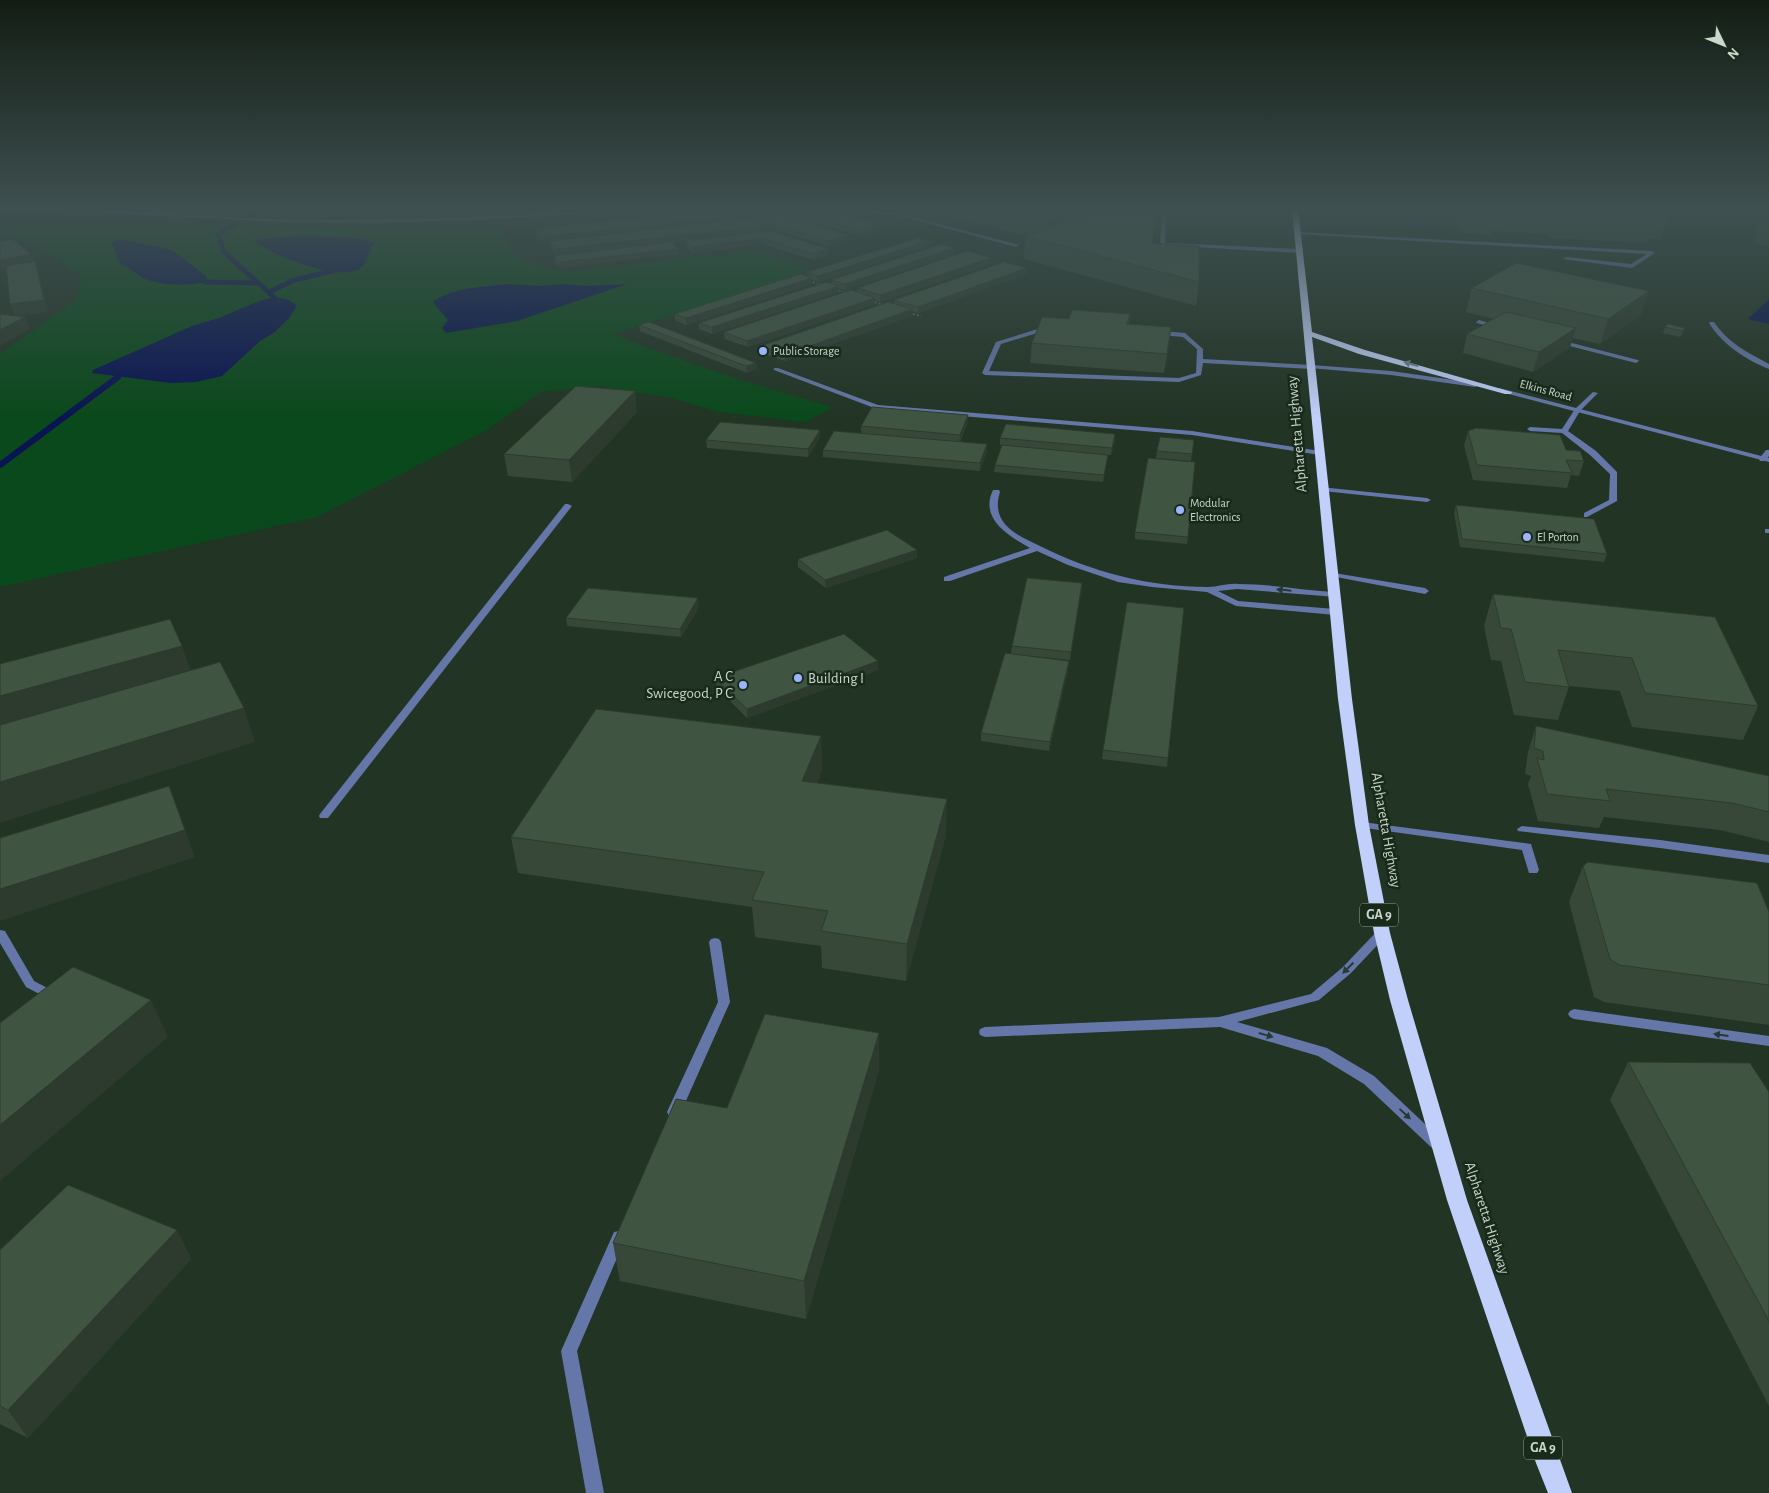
<svg xmlns="http://www.w3.org/2000/svg" width="1769" height="1493" viewBox="0 0 1769 1493" font-family="'Alegreya Sans',sans-serif">
<rect width="100%" height="100%" fill="#223424"/>
<!-- green -->
<g fill="#0a491b">
<path d="M184,209H544C424,217 304,215 184,209Z"/>
<path d="M0,214L74,215L340,226L502,225L513,254L534,265L568,272L754,250L812,271L613,334C685,363 758,386 833,407L806,422L719,412L668,397L598,386L540,392L487,430L317,517L0,587V354L78,299L82,275L42,248L0,235Z"/>
</g>
<!-- water -->
<g fill="#0a1453">
<path d="M303,236L359,238L374,243C368,251 369,263 359,269C338,282 273,256 255,241L267,238Z"/>
<path d="M118,239L172,250L207,277L205,282C188,286 163,286 146,279C136,275 130,267 120,264L112,243Z"/>
<path d="M508,284L540,286L562,284L585,286L627,284L517,321L446,333L442,328L448,320L433,302C453,287 484,287 508,284Z"/>
<path d="M274,297L286,299L297,305L290,317L275,332L260,341L222,376L196,382L171,383L92,373L93,370L192,326L219,318L259,301Z"/>
<path d="M1769,299V324L1748,319Z"/>
</g>
<g fill="none" stroke-linecap="round" stroke-linejoin="round">
<!-- stream-far1 -->
<g stroke="#0a1453" stroke-width="5">
<path d="M260,209L218,234L224,252L274,297"/>
<path d="M205,282L258,283"/>
<path d="M269,292L294,280L332,271"/>
</g>
<!-- stream -->
<path stroke="#0a1453" stroke-width="6" d="M0,465L118,377"/>
<!-- path -->
<g stroke="#576758" stroke-width="2" stroke-dasharray="2 2" stroke-linecap="butt">
<path d="M809,281L822,285"/>
<path d="M835,289L849,294"/>
<path d="M871,301L884,305"/>
<path d="M909,313L921,316"/>
</g>
<!-- service -->
<g fill="#6577a8" fill-rule="evenodd">
<path d="M859,209L897,213L1019,245L1016,247L897,215L876,214Z"/>
<path d="M1169,209H1175L1166,214L1165,243L1299,249L1302,251L1299,253L1160,245L1162,213Z"/>
<path d="M1297,232L1652,251L1655,253L1632,268L1563,259L1566,257L1631,264L1647,254L1295,234Z"/>
<path d="M1479,320L1499,326L1500,327L1497,329L1477,323L1476,322Z"/>
<path d="M1060,322L1185,333L1203,349V359L1312,365L1315,367L1312,369L1203,363L1201,375L1179,382L985,375L982,373L996,342ZM1060,326L1183,337L1197,349L1196,373L1179,378L989,371L1001,344Z"/>
<path d="M1710,322H1714C1727,342 1748,353 1769,364V369C1746,360 1722,344 1709,323Z"/>
<path d="M1560,340L1638,360L1639,361L1636,363L1558,343L1557,342Z"/>
<path d="M774,368H778L878,405L1192,431L1320,451L1324,453L1320,455L1192,435L877,409L774,370Z"/>
<path d="M1593,392L1598,393L1580,411L1568,431L1596,451L1617,472V501L1587,517H1584V513L1609,500L1610,474L1590,455L1562,433L1530,431L1527,429L1530,427L1562,429L1575,409Z"/>
<path d="M1766,450H1769V456L1766,461H1760L1759,459Z"/>
<path d="M1320,487L1427,498L1431,500L1427,502L1323,491H1320Z"/>
<path d="M993,490H999L1000,492C990,523 1016,535 1040,546C1092,572 1149,587 1208,587C1218,587 1228,583 1238,584C1270,584 1302,590 1333,592L1337,595L1336,597L1237,589L1218,591L1238,601L1335,609L1339,612L1335,615L1236,606L1207,592L1152,587L1118,582L1068,565L1037,551L950,581H944V577L1030,548C1009,536 979,519 993,490Z"/>
<path d="M565,504H568L572,506L328,818H320L319,816L320,814Z"/>
<rect x="1765" y="529" width="4" height="4"/>
<path d="M1328,572L1425,588L1429,591L1425,594L1331,576H1328Z"/>
<path d="M1362,822L1531,844L1539,870L1537,873H1529L1522,850L1358,827L1357,825L1358,823Z"/>
<path d="M1522,826L1660,840L1769,855V863L1660,848L1518,831L1517,829Z"/>
<path d="M1382,929L1386,930L1388,933L1386,936L1351,973L1319,1000L1237,1022L1327,1048L1374,1076L1443,1141L1445,1145L1443,1149L1438,1151L1433,1149L1364,1084L1318,1056L1220,1027L985,1037L980,1035L979,1032L980,1029L985,1027L1219,1017L1311,994L1343,967L1378,930Z"/>
<path d="M0,930L5,931L34,981L57,993L59,996L57,999L53,1001L49,999L26,987L0,943Z"/>
<path d="M715,938L719,939L721,942L730,1002L681,1112L679,1116L674,1117L669,1116L667,1112L718,1002L709,942L711,939Z"/>
<path d="M1574,1009L1769,1036V1046L1574,1019L1570,1017L1568,1014L1570,1011Z"/>
<path d="M619,1231L624,1232L626,1237L577,1351L604,1493H586L561,1351L614,1232Z"/>
</g>
<!-- tertiary -->
<g fill="#6577a8" fill-rule="evenodd">
<path d="M95,209L259,219L328,220L453,218L621,209L578,214L495,219L370,223L259,221L71,211L0,212V210Z"/>
<path d="M1312,365L1391,371L1475,383L1478,385L1475,387L1391,375L1310,368L1309,367Z"/>
<path d="M1499,388L1769,458V462L1497,391L1496,390Z"/>
</g>
<!-- trunk -->
<path fill="#c0d0fa" fill-rule="evenodd" d="M1292,209H1298L1312,332L1365,350L1512,392L1511,394H1505L1359,354L1312,337L1352,699L1369,825L1390,933L1408,1000L1467,1200L1572,1493H1548L1536,1463L1447,1200L1390,1000L1374,933L1355,825L1338,699Z"/>
</g>
<!-- wall -->
<g fill="#374839">
<path d="M721,209H825L881,230L861,236L788,215L784,216L849,235V240L829,246L775,230L769,231L829,255L814,260L762,244L692,253L686,246V241L736,235L556,255L550,247V242H541L536,235L535,229Z"/>
<path d="M923,209H1102V210L1153,243L1199,282L1196,306L1024,259L1025,236H1026Z"/>
<path d="M1460,209H1659L1667,218L1660,239H1648L1646,243L1551,238L1548,234L1492,231L1491,235L1464,233L1457,219Z"/>
<path d="M1769,223V246L1753,242L1759,225Z"/>
<path d="M929,241V246L819,282L812,280V284L686,325L675,320V314L807,277V272Z"/>
<path d="M678,254L559,268L555,262L554,256Z"/>
<path d="M955,254L845,290L839,288V292L712,334L699,329V323L831,283V280Z"/>
<path d="M991,264L880,302L875,300V304L748,347L725,339L724,332L857,292V288Z"/>
<path d="M1027,274L918,313L912,311V316L785,361L761,353V346L894,304V300Z"/>
<path d="M1472,288L1641,315L1600,344L1573,338L1570,347L1533,372L1463,353L1467,334L1494,319L1466,312Z"/>
<path d="M1130,314L1129,324L1169,346L1164,373L1030,363L1032,343L1069,319Z"/>
<path d="M639,325L756,363L757,369L747,373L640,331Z"/>
<path d="M1665,327L1685,328L1683,334L1680,337L1663,333Z"/>
<path d="M637,412L572,482L508,476L504,454Z"/>
<path d="M968,422L960,442L987,444V451L980,471L823,457V450L861,433V426Z"/>
<path d="M820,430V437L808,457L707,448L706,440Z"/>
<path d="M1468,431L1566,450L1584,461L1579,476L1571,475L1567,488L1473,480L1464,446Z"/>
<path d="M1000,438L1115,441L1111,455H1108L1103,482L994,472L995,465L1002,445H1000Z"/>
<path d="M1194,440L1191,461L1156,458L1157,451Z"/>
<path d="M1456,505L1607,554L1604,562L1460,547L1454,513Z"/>
<path d="M1135,532L1188,537L1187,544L1135,539Z"/>
<path d="M917,558L826,588L798,567V559Z"/>
<path d="M1082,583L1070,660L1011,654L1012,646Z"/>
<path d="M1493,594L1758,706L1743,740L1632,727L1620,691L1569,686L1558,720L1514,715L1501,661L1491,660L1484,626Z"/>
<path d="M699,607L681,637L567,626L566,618Z"/>
<path d="M878,670L747,718L716,687L715,678Z"/>
<path d="M1068,670L1049,751L981,741V733Z"/>
<path d="M1536,726L1769,776V842L1720,830L1604,817L1599,828L1538,821L1528,784L1531,776L1525,774L1528,752Z"/>
<path d="M821,736L822,771L817,783L946,835L906,981L822,968L821,946L755,937L752,907L518,873L511,837Z"/>
<path d="M1103,750L1168,758L1167,767L1102,759Z"/>
<path d="M1583,866L1769,912V1025L1604,1002L1594,997L1569,902Z"/>
<path d="M1628,1062L1769,1092V1406L1610,1100Z"/>
<path d="M879,1070L806,1319L620,1281L613,1243L727,1108Z"/>
<path d="M177,1230L191,1259L28,1438L0,1424V1250Z"/>
</g>
<!-- shaded-wall -->
<g fill="#2d3b2e">
<path d="M1079,209H1102L1101,222L1046,241L1047,220Z"/>
<path d="M788,210V215L541,242V237Z"/>
<path d="M775,225V230L556,255V249Z"/>
<path d="M881,225V230L861,236V231Z"/>
<path d="M849,235V240L829,246V241Z"/>
<path d="M762,238V244L692,253V247Z"/>
<path d="M929,241V246L819,282L818,276Z"/>
<path d="M955,248V254L845,290V284Z"/>
<path d="M678,249V254L559,268V262Z"/>
<path d="M829,249V255L814,260L813,254Z"/>
<path d="M31,254L35,265L3,272L0,264V260Z"/>
<path d="M991,258V264L880,302V295Z"/>
<path d="M35,261L39,273L48,312L15,317L10,304Z"/>
<path d="M1027,268V274L918,313V307Z"/>
<path d="M812,278V284L686,325V318Z"/>
<path d="M839,286V292L712,334V327Z"/>
<path d="M1649,291L1641,315L1600,344L1608,319Z"/>
<path d="M875,298V304L748,347L747,341Z"/>
<path d="M912,309V316L785,361V355Z"/>
<path d="M25,317L30,329L0,346V330Z"/>
<path d="M1171,327L1169,346L1164,373L1167,354Z"/>
<path d="M1576,328L1570,347L1533,372L1539,352Z"/>
<path d="M1685,328L1683,334L1680,337L1682,331Z"/>
<path d="M756,363L757,369L747,373L746,366Z"/>
<path d="M635,391L637,412L572,482L569,460Z"/>
<path d="M968,415V422L959,442L960,435Z"/>
<path d="M820,430V437L808,457V449Z"/>
<path d="M1115,434V441L1111,455L1112,448Z"/>
<path d="M987,444V451L980,471V463Z"/>
<path d="M917,550V558L826,588L825,580Z"/>
<path d="M1082,583V591L1070,660L1071,652Z"/>
<path d="M698,598L699,607L681,637L680,629Z"/>
<path d="M182,646L191,671L0,725V696Z"/>
<path d="M878,661V670L747,718V709Z"/>
<path d="M1069,661L1068,670L1049,751L1050,742Z"/>
<path d="M244,708L255,742L0,823V782Z"/>
<path d="M821,736L822,771L804,816L802,781Z"/>
<path d="M169,786L195,857L0,921V889Z"/>
<path d="M947,799L946,835L906,981L907,944Z"/>
<path d="M151,1000L168,1037L0,1181V1125Z"/>
<path d="M879,1033V1070L806,1319L804,1281Z"/>
<path d="M177,1230L191,1259L28,1438L8,1410Z"/>
</g>
<!-- building -->
<g fill="#405442" stroke="#2d3b2e">
<path d="M721,209H825L881,225L861,231L788,210L541,237L535,229Z"/>
<path d="M1005,209H1079L1047,220Z"/>
<path d="M1104,209H1156L1153,243L1199,246V282L1025,236Z"/>
<path d="M1468,209H1659L1667,218L1649,217L1653,222L1557,217L1554,213L1495,210L1496,213L1469,212Z"/>
<path d="M783,215L849,235L829,241L775,225L556,249L550,241Z"/>
<path d="M1769,223V228L1759,225Z"/>
<path d="M769,231L829,249L813,254L762,238L692,247L686,241Z"/>
<path d="M918,238L929,241L818,276L807,272Z"/>
<path d="M12,239L31,254L0,260V254H1L0,253V242Z"/>
<path d="M672,242L678,249L559,262L554,256Z"/>
<path d="M942,244L955,248L845,284L831,280Z"/>
<path d="M968,251L991,258L880,295L857,288Z"/>
<path d="M35,261L44,300L10,304L6,266Z"/>
<path d="M1004,262L1027,268L918,307L894,300Z"/>
<path d="M1516,263L1649,291L1608,319L1472,288Z"/>
<path d="M801,274L812,278L686,318L675,314Z"/>
<path d="M826,282L839,286L712,327L699,323Z"/>
<path d="M851,290L875,298L747,341L724,332Z"/>
<path d="M888,302L912,309L785,355L761,346Z"/>
<path d="M1072,310L1130,314L1127,324L1171,327L1167,354L1032,343L1042,317L1069,319Z"/>
<path d="M1506,312L1576,328L1539,352L1467,334Z"/>
<path d="M0,314L25,317L0,330Z"/>
<path d="M649,322L756,363L746,366L639,325Z"/>
<path d="M1668,324L1685,328L1682,331L1665,327Z"/>
<path d="M576,386L635,391L569,460L504,454Z"/>
<path d="M872,407L968,415L960,435L861,426Z"/>
<path d="M720,422L820,430L808,449L706,440Z"/>
<path d="M1006,424L1115,434L1112,448L1000,438Z"/>
<path d="M1476,428L1560,435L1566,450L1580,451L1584,461L1566,460L1572,473L1477,465L1468,431Z"/>
<path d="M834,431L987,444L980,463L823,450Z"/>
<path d="M1160,437L1194,440L1192,454L1157,451Z"/>
<path d="M1002,445L1108,455L1104,475L995,465Z"/>
<path d="M1148,458L1195,462L1188,537L1135,532Z"/>
<path d="M1456,505L1594,519L1607,554L1462,539Z"/>
<path d="M887,530L917,550L825,580L798,559Z"/>
<path d="M1027,578L1082,583L1071,652L1012,646Z"/>
<path d="M588,588L698,598L680,629L566,618Z"/>
<path d="M1493,594L1715,617L1758,706L1645,693L1632,658L1558,650L1569,687L1525,682L1511,629L1501,628Z"/>
<path d="M1127,602L1184,608L1168,758L1103,750Z"/>
<path d="M170,619L182,646L0,696V664Z"/>
<path d="M844,634L878,661L747,709L715,678Z"/>
<path d="M1005,653L1069,661L1050,742L981,733Z"/>
<path d="M220,662L244,708L0,782V725Z"/>
<path d="M596,709L821,736L802,781L947,799L907,944L821,931L828,911L752,900L764,872L511,837Z"/>
<path d="M1536,726L1769,776V812L1732,803L1606,789L1610,801L1547,794L1537,758L1544,760L1543,751L1534,748Z"/>
<path d="M169,786L185,830L0,889V838Z"/>
<path d="M1588,862L1757,883L1769,912V985L1619,965L1610,959L1583,866Z"/>
<path d="M73,967L151,1000L0,1125V1023Z"/>
<path d="M765,1014L879,1033L804,1281L613,1243L676,1099L727,1108Z"/>
<path d="M1628,1062L1750,1063L1769,1092V1321Z"/>
<path d="M68,1185L177,1230L8,1410L0,1406V1250Z"/>
</g>
<!-- one-way arrows -->
<defs><path id="oneway-solid" d="M-6-.8H1V-3.2L6.5 0L1 3.2V.8H-6Z" transform="scale(1.25)"/></defs>
<use fill="#6c7d8a" href="#oneway-solid" transform="translate(1411 364) rotate(-165)"/>
<g fill="#273936">
<use href="#oneway-solid" transform="translate(1284 590) rotate(-174)"/>
<use href="#oneway-solid" transform="translate(1348 968) rotate(135)"/>
<use href="#oneway-solid" transform="translate(1266 1035) rotate(16)"/>
<use href="#oneway-solid" transform="translate(1721 1035) rotate(-172)"/>
<use href="#oneway-solid" transform="translate(1405 1114) rotate(43)"/>
</g>
<!-- sky -->
<linearGradient id="sky" x2="0" y2="1"><stop stop-color="#131d14"/><stop offset="0.5" stop-color="#3e5050"/><stop offset="1" stop-color="#3e5050" stop-opacity="0"/></linearGradient>
<rect width="1769" height="418" fill="url(#sky)"/>
<!-- markers -->
<g fill="#9ab5fd" stroke="#182a1a" stroke-width="2">
<circle cx="763" cy="351" r="5"/>
<circle cx="1180" cy="510" r="5"/>
<circle cx="1527" cy="537" r="5"/>
<circle cx="798" cy="678" r="5"/>
<circle cx="743" cy="685" r="5"/>
</g>
<g text-anchor="middle" dominant-baseline="central" stroke-width="5" stroke-linejoin="round" paint-order="stroke">
<!-- far-poi labels -->
<g font-size="12" fill="#cbd7cc" stroke="#182a1a" text-anchor="start">
<text x="773" y="351">Public Storage</text>
<text x="1190" y="503">Modular<tspan x="1190" dy="14">Electronics</tspan></text>
<text x="1537" y="537">El Porton</text>
</g>
<!-- far-street labels -->
<g font-size="12" fill="#cbd7cc" stroke="#182a1a">
<text transform="translate(1546 390) rotate(15)">Elkins Road</text>
</g>
<!-- shield labels -->
<g fill="#182a1a" stroke="#95a397" stroke-width="1">
<rect x="1360" y="903.5" width="38" height="23" rx="4"/>
<rect x="1524" y="1436.5" width="38" height="23" rx="4"/>
</g>
<g font-size="14" font-weight="bold" fill="#cbd7cc">
<text x="1379" y="915">GA 9</text>
<text x="1543" y="1448">GA 9</text>
</g>
<!-- street labels -->
<g font-size="15" fill="#cbd7cc" stroke="#182a1a">
<text transform="translate(1297 434) rotate(-95)">Alpharetta Highway</text>
<text transform="translate(1386 830) rotate(80)">Alpharetta Highway</text>
<text transform="translate(1487 1218) rotate(72)">Alpharetta Highway</text>
</g>
<!-- poi labels -->
<g font-size="15" fill="#cbd7cc" stroke="#182a1a" text-anchor="end">
<text x="733" y="676">A C<tspan x="733" dy="17">Swicegood, P C</tspan></text>
<text x="808" y="678" text-anchor="start">Building I</text>
</g>
</g>
<!-- north arrow -->
<g transform="translate(1724 45) rotate(133)" stroke="#182a1a" stroke-width="4" paint-order="stroke">
<path d="M0-4L9 19L0 12L-9 19Z" fill="#cbd7cc"/>
<text y="-8" font-size="14" font-weight="bold" text-anchor="middle" fill="#cbd7cc">N</text>
</g>
</svg>
